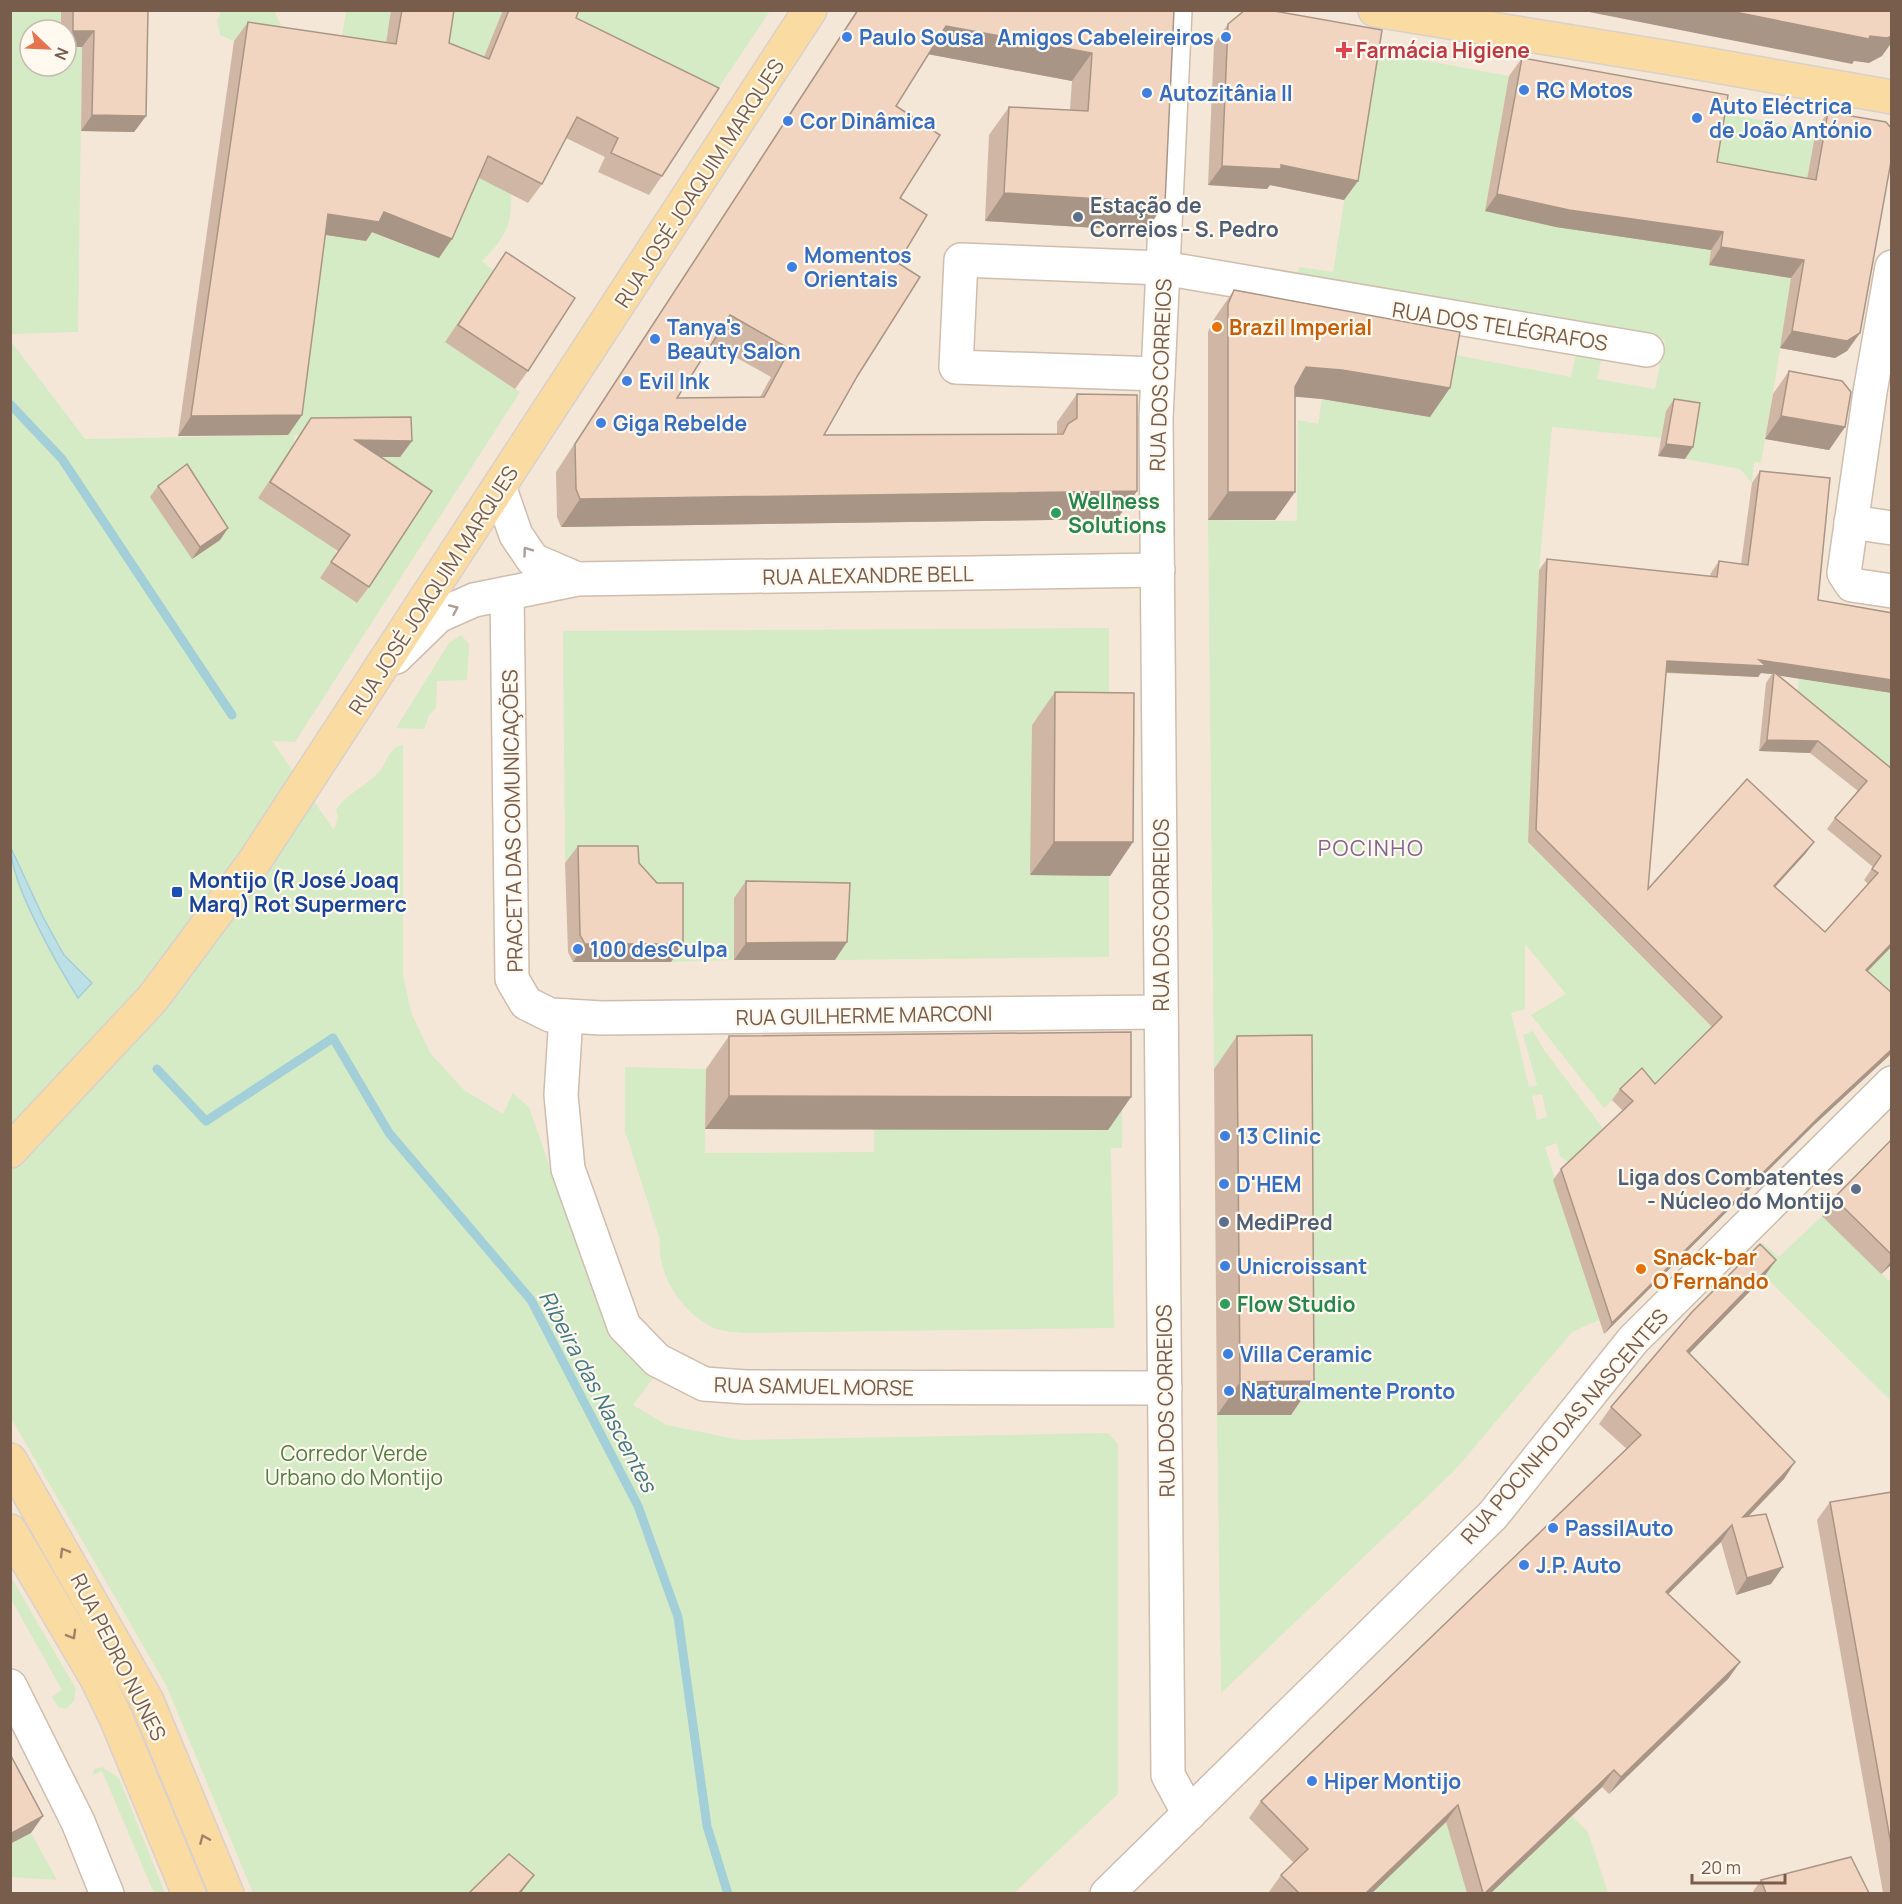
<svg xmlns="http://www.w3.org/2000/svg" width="1902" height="1904" viewBox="0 0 1902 1904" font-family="Manrope,sans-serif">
<rect width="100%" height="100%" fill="#fdf5e9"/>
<!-- residential -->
<path fill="#f4e7d7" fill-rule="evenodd" d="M11,11H1891V1893L11,1894ZM30,30H66V66H30Z"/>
<!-- green -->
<g fill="#d5ebc6" fill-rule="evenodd">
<path d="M10,11H61V30H30V66H66V47H82L78,332L11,334Z"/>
<path d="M221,11H274L285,34L283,48L234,41L220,35L217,21Z"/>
<path d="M346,11H391L381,79L339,57Z"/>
<path d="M445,11H535L478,167L511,194C512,227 505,238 482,261L493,270L446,342L520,392L295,742L272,741L334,830L338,818L336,810C347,793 365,787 379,772C387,763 388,747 403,745V975L412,1015L431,1054L464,1090L503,1114L513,1093L529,1107L604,1323L629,1357L655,1376L633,1405L667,1425L740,1440L1108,1433L1118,1444V1794L1014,1893H253L166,1685L11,1418L10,340L85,439L288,435L314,233L366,241ZM399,433L400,457L295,456L294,435ZM421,508L320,578L336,554L335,549Z"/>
<path d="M574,11H770L705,108L563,37Z"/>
<path d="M1368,50L1509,76L1597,232L1666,243L1669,223L1716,112L1816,130L1806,184L1709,265L1792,278L1761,463L1754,462L1752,483L1740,469L1685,459L1662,438L1552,427L1539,570L1528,842L1770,1086L1814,1125L1798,1140L1698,1045L1647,1095L1634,1079L1604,1108L1531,1015L1566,994L1525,944V1009L1511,1013L1529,1087L1537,1085L1523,1035L1533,1031L1544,1050L1605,1131L1570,1164L1560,1156L1557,1143L1545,1147L1599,1320L1572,1332L1454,1471L1221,1693L1217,1415L1291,1414L1214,1069L1208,520L1297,521L1298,420L1318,424L1322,399L1429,417L1440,352L1571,377L1576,355L1601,360L1597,379L1655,389L1665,340L1297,275L1299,267L1333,272ZM1542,1094L1547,1117L1537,1120L1532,1096Z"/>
<path d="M1109,628V957L835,960L837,900L734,898V960L671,962L670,900L565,863L563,631Z"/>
<path d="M461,635L469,644L467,680L437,681L436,708L429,715L424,729L396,728L449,643Z"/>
<path d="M1799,678L1891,693V787L1810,753L1791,752Z"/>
<path d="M1891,946V1012L1858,981Z"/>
<path d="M1122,1066V1148H1111L1114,1328L747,1333C737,1332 723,1332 714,1328C682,1313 657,1275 660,1240L625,1131V1067L706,1069L705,1153L874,1152V1129Z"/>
<path d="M1822,1216L1889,1281L1891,1279V1401L1748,1260L1763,1243L1779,1257Z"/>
<path d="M11,1577L76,1689L74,1701L66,1709L58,1707L52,1697L62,1690L11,1599Z"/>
<path d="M102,1767L119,1778L165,1893H154L102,1771L92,1775L94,1769Z"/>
<path d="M1572,1816L1588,1832L1608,1893H1491Z"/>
<path d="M1446,1822L1467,1893H1372Z"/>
<path d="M31,1833L57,1880L11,1877V1844Z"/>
</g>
<!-- water -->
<path fill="#bde0e7" stroke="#a3cfd9" stroke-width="1.5" d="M11,848L43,917L64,955L92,983L78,998C58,966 10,883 11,848Z"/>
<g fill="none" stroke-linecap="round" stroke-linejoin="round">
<!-- stream -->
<g stroke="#a3cfd9" stroke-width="9">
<path d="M10,404L62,459L232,715"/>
<path d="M157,1069L206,1121L333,1038L389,1133L531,1300L638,1506L678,1617L707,1826L728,1894"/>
</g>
<!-- minor casing -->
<g stroke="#cfbdae" stroke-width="36">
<g id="minor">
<path d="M1175,10L1156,418L1168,1775L1189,1814"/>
<path d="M1892,267L1870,392L1844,573L1852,585L1892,591"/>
<path d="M1158,374L956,367L961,260L1163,268L1647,350"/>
<path d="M500,489L516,535L533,560L577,579"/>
<path d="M1851,522L1892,528"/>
<path d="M507,594L512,979L526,1003L550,1015L602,1018L1161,1012"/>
<path d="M396,657L438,616L474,600L577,579L1158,570"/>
<path d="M566,1016L561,1095L568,1169L624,1326L657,1360L704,1384L746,1387L1165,1388"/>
<path d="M10,1686L78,1822L107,1894"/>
<path d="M1107,1894L1493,1515L1633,1340L1892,1083"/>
</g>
</g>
<!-- major casing -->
<g stroke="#d9d1cd" stroke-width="36">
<g id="major">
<path d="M1375,10L1670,58L1892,97"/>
<path d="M10,1151L153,998L254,862L810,10"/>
<path d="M10,1460L147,1701L227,1894"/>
<path d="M10,1531L97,1679L116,1718L189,1894"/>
</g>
</g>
<!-- minor -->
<use href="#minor" stroke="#fff" stroke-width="33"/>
<!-- major -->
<use href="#major" stroke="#fadba2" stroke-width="33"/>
</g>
<!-- wall -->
<g fill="#d0b7a5" fill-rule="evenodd">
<path d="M61,10H148L146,116L134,132L81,131L82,47H66V30H61Z"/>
<path d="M391,10H454L449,43L484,57L503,10H579L576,18L662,176L649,195L598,172L605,157L566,138L542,184L528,203L479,178L439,258L372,232L366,241L325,235L302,415L288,435L178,436L234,41L248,22L386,43Z"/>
<path d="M857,10H1174L1146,231L985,221L989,135L1009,107L1070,110L1072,81L928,54L896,106L900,198L858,375L824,435L1057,434V422L1077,394L1137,491L1117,519L561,527L557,517L556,472ZM712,344L771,377L760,397L677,398Z"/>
<path d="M1228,24L1358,181L1344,200L1270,185L1267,189L1208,185L1214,44Z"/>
<path d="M1522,58L1717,162L1807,179L1816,130L1828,112L1860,333L1847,351L1835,358L1780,348L1791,278L1709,265L1711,250L1556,227L1485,211L1509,76Z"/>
<path d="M506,252L528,371L515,389L445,342Z"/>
<path d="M1234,290L1430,417L1322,399L1295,396V492L1275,520H1208V332L1214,319Z"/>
<path d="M1789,371L1845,427L1829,450L1765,439L1773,394Z"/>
<path d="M1674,399L1685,459L1658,456L1666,411Z"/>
<path d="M311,418L412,441L400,457H380L369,587L357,603L320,578L338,551L258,498Z"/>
<path d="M1760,471L1818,600L1892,613V693L1778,675L1892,769V946L1868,971L1892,993V1053L1814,1125L1604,1334L1553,1180L1561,1169L1623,1111L1612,1100L1620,1089L1655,1084L1712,1027L1528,842L1539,570L1547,559L1710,576L1711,573L1719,561L1741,564L1752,483ZM1666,673L1758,677L1761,673L1772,674L1766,683L1759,751L1810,753L1858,791L1835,818L1827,829L1873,867L1864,880L1868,884L1825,932L1775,887L1806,853L1648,889Z"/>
<path d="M158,486L228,528L220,540L192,559L150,497Z"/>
<path d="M1055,692L1133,842L1110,876L1030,875L1032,725Z"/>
<path d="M578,846L639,863L683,944L671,962H573L568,952L565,863Z"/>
<path d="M746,881L835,960H734V898Z"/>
<path d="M729,1036L1131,1097L1108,1130L705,1129L706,1069Z"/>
<path d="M1237,1036L1314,1381L1291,1415H1217L1214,1069Z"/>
<path d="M1892,1139V1264L1881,1274L1822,1216L1834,1198Z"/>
<path d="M1764,1277L1689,1354L1795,1462L1784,1479L1748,1517L1771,1584L1736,1595L1721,1542L1668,1594L1740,1662L1728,1679L1609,1794L1602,1787L1491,1893H1467L1446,1822L1372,1893H1271L1269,1892L1281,1875L1294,1863L1249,1818L1261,1801L1627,1449L1599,1424L1611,1407Z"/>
<path d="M1892,1492V1893H1883L1817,1520L1830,1502Z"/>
<path d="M1761,1880L1869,1893H1752Z"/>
</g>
<!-- shaded-wall -->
<g fill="#a99586">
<path d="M1579,10H1725L1870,36H1892V42L1882,56L1869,63L1854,61L1852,64Z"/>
<path d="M946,26L1092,53L1072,81L927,54Z"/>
<path d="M73,31H94L82,47H66V40Z"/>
<path d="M92,115L146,116L134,132L81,131Z"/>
<path d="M1281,165L1358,181L1344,200L1270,185L1267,189L1208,185L1222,166Z"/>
<path d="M1004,193L1165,203L1146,231L985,221Z"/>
<path d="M1497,194L1723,232L1711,250L1556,227L1485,211Z"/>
<path d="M384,212L452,239L439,258L372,232L366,241L314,233L328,214Z"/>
<path d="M1721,247L1804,260L1791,278L1709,265Z"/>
<path d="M1792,331L1860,333L1847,351L1835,358L1780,348Z"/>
<path d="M1306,367L1342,370L1450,388L1430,417L1322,399L1286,396Z"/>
<path d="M302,415L288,435L178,436L191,416Z"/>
<path d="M1781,416L1845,427L1829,450L1765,439Z"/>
<path d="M355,440L412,441L400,457H344Z"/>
<path d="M1666,444L1693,447L1685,459L1658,456Z"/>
<path d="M1137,491L1117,519L561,527L580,499Z"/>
<path d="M1228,492H1295L1275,520H1208Z"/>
<path d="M228,528L220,540L192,559L200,547Z"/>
<path d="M1759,660L1892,680V693L1774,675V672L1772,674L1761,673L1758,677L1659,672L1667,661Z"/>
<path d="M1767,740L1818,741L1810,753L1759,751Z"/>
<path d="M1054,842H1133L1110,876L1030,875Z"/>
<path d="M1814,842L1806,853L1766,897L1774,886Z"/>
<path d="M847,942L835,960H734L746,943Z"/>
<path d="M1892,943V946L1858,981L1866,970Z"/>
<path d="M585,944H683L671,962H573Z"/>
<path d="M1892,1049V1053L1814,1125L1604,1334L1612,1323L1822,1114Z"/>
<path d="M729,1096L1131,1097L1108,1130L705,1129Z"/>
<path d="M1776,1260L1764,1277L1675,1368L1687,1351Z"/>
<path d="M1892,1260V1264L1881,1274Z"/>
<path d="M1314,1381L1291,1415H1217L1240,1382Z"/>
<path d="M1795,1462L1784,1479L1734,1531L1743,1517Z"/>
<path d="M1732,1525L1721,1542L1654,1608L1666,1592Z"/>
<path d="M1783,1567L1771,1584L1736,1595L1747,1578Z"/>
<path d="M1740,1662L1728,1679L1609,1794L1621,1777Z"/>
<path d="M1614,1770L1602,1787L1491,1893H1485Z"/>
<path d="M1458,1805L1446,1822L1372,1893H1366Z"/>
<path d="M43,1816L31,1833L10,1844V1834Z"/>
<path d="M534,1875L521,1893H519Z"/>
</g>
<!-- building -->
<g fill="#f2d5c0" stroke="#a99586" stroke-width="1.5" fill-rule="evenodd">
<path d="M73,10H148L146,116L92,115L94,31H73Z"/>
<path d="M402,10H454L449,43L489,59L509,10H579L576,18L719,88L662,176L611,153L618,138L577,117L542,184L488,156L452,239L384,212L379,222L328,214L302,415L191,416L248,22L396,44Z"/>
<path d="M858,10H1174L1165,203L1004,193L1009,107L1088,111L1092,53L946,26L896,106L940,135L900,198L927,215L898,263L920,277L858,375L824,435L1063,434L1068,424L1077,418V394L1137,395V491L580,499L576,489L575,444ZM730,315L790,349L764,397L677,398Z"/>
<path d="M1245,10H1269L1382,30L1358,181L1281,165V169L1222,166L1228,24Z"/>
<path d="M1725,10H1892V36L1887,38L1870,36L1869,39Z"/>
<path d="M1522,58L1728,95L1717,162L1816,180L1828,112L1886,122L1892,129V156L1860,333L1847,341L1792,331L1804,260L1721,247L1723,232L1569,210L1497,194Z"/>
<path d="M506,252L575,298L528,371L458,325Z"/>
<path d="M1234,290L1460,332L1450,388L1342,370L1306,367L1295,387V492H1228V304Z"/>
<path d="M1789,371L1842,381L1851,392L1845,427L1781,416Z"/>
<path d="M1674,399L1700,403L1693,447L1666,444Z"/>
<path d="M411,417L412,441L355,440L432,491L369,587L331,562L350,535L270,482L311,418Z"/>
<path d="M187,464L228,528L200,547L158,486Z"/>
<path d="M1760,471L1830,478L1818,600L1892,613V680L1759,660L1766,666L1667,661L1648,889L1747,779L1814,842L1774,886L1825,932L1878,873L1872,869L1881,856L1835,818L1867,781L1818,741L1767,740L1774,672L1892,769V943L1866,970L1892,993V1049L1822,1114L1612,1323L1561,1169L1633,1101L1620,1089L1642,1068L1655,1084L1722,1017L1536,830L1547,559L1717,577L1719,561L1748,565Z"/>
<path d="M1055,692L1134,693L1133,842H1054Z"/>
<path d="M578,846H638L639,863L657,883H683V944H585L580,935Z"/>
<path d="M746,881L850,883L847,942L746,943Z"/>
<path d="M1131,1032V1097L729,1096V1036Z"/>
<path d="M1312,1035L1314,1381L1240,1382L1237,1036Z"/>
<path d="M1892,1139V1255L1834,1198Z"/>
<path d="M1760,1244L1776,1260L1687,1351L1795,1462L1743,1517L1766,1514L1783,1567L1747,1578L1732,1525L1666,1592L1740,1662L1621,1777L1614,1770L1485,1893H1483L1458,1805L1366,1893H1299L1281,1875L1308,1849L1261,1801L1641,1435L1611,1407L1692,1312Z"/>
<path d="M1892,1492V1850L1830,1502Z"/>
<path d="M10,1754L43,1816L10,1834Z"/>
<path d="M509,1854L534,1875L519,1893H469Z"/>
<path d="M1851,1857L1869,1893H1766L1761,1880Z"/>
</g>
<!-- one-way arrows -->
<defs><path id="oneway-chevron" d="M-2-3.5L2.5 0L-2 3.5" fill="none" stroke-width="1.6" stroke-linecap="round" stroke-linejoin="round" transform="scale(1.5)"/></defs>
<g stroke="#ae9d94">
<use href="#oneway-chevron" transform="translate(527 551) rotate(-126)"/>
<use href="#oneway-chevron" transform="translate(454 609) rotate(-24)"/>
</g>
<g stroke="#9f8266">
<use href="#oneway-chevron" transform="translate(64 1552) rotate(-120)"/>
<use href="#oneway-chevron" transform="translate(72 1635) rotate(60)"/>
<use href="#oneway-chevron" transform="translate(204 1839) rotate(-113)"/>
</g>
<!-- markers -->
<g fill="#3f7fe0" stroke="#fff9ef" stroke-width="2">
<circle cx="847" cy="37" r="6"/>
<circle cx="1226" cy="37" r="6"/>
<circle cx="1524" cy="90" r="6"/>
<circle cx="1147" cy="93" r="6"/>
<circle cx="1697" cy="118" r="6"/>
<circle cx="788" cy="121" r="6"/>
<circle cx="792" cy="267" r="6"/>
<circle cx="655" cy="339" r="6"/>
<circle cx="627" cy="381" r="6"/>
<circle cx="601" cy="423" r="6"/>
<circle cx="578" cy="949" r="6"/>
<circle cx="1225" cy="1136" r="6"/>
<circle cx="1224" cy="1184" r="6"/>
<circle cx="1225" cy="1266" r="6"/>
<circle cx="1228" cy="1354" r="6"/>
<circle cx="1229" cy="1391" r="6"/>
<circle cx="1553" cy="1528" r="6"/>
<circle cx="1524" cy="1565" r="6"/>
<circle cx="1312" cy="1781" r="6"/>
</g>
<path fill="#e0444e" stroke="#fff9ef" stroke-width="2" d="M1341 41h6v6h6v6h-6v6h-6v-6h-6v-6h6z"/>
<g fill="#5c6f8a" stroke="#fff9ef" stroke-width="2">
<circle cx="1078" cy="217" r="6"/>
<circle cx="1856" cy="1189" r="6"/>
<circle cx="1224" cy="1222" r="6"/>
</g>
<g fill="#e8710a" stroke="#fff9ef" stroke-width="2">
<circle cx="1217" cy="327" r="6"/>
<circle cx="1641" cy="1269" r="6"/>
</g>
<g fill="#2e9e5b" stroke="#fff9ef" stroke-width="2">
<circle cx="1056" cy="513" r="6"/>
<circle cx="1225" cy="1304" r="6"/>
</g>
<rect fill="#1a4fb4" stroke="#fff9ef" stroke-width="2" x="171" y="886" width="12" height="12" rx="3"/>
<g text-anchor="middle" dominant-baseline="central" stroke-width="4.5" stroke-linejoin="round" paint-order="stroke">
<!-- shop labels -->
<g font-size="21" font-weight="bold" fill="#366cbe" stroke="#fff9ef" text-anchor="start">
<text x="859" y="37">Paulo Sousa</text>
<text x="1214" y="37" text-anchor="end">Amigos Cabeleireiros</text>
<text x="1536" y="90">RG Motos</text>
<text x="1159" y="93">Autozitânia II</text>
<text x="1709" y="106">Auto Eléctrica<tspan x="1709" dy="24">de João António</tspan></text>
<text x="800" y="121">Cor Dinâmica</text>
<text x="804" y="255">Momentos<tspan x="804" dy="24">Orientais</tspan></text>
<text x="667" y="327">Tanya's<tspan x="667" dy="24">Beauty Salon</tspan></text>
<text x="639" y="381">Evil Ink</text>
<text x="613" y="423">Giga Rebelde</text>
<text x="590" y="949">100 desCulpa</text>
<text x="1237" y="1136">13 Clinic</text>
<text x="1236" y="1184">D'HEM</text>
<text x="1237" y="1266">Unicroissant</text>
<text x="1240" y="1354">Villa Ceramic</text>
<text x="1241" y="1391">Naturalmente Pronto</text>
<text x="1565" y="1528">PassilAuto</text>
<text x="1536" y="1565">J.P. Auto</text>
<text x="1324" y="1781">Hiper Montijo</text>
</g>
<!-- health labels -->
<g font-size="21" font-weight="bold" fill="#be3a42" stroke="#fff9ef" text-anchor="start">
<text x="1356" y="50">Farmácia Higiene</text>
</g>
<!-- street labels -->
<g font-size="21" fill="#785c4c" stroke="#fff9ef">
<text transform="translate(699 183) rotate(-57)">RUA JOSÉ JOAQUIM MARQUES</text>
<text transform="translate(1500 326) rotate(9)">RUA DOS TELÉGRAFOS</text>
<text transform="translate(1160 375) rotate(-88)">RUA DOS CORREIOS</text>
<text transform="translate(868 575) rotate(-1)">RUA ALEXANDRE BELL</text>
<text transform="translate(433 590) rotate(-57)">RUA JOSÉ JOAQUIM MARQUES</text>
<text transform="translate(512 821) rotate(-91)">PRACETA DAS COMUNICAÇÕES</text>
<text transform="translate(1161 915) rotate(-90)">RUA DOS CORREIOS</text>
<text transform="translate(864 1015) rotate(-1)">RUA GUILHERME MARCONI</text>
<text transform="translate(814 1386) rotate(1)">RUA SAMUEL MORSE</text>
<text transform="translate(1165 1401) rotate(-91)">RUA DOS CORREIOS</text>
<text transform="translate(1564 1426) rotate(-49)">RUA POCINHO DAS NASCENTES</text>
<text transform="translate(119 1657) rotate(63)">RUA PEDRO NUNES</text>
</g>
<!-- service labels -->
<g font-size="21" font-weight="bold" fill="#4e5e75" stroke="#fff9ef" text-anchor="start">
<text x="1090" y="205">Estação de<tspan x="1090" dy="24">Correios - S. Pedro</tspan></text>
<text x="1844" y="1177" text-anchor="end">Liga dos Combatentes<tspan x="1844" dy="24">- Núcleo do Montijo</tspan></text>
<text x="1236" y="1222">MediPred</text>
</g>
<!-- food labels -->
<g font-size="21" font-weight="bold" fill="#c56008" stroke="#fff9ef" text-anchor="start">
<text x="1229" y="327">Brazil Imperial</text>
<text x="1653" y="1257">Snack-bar<tspan x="1653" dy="24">O Fernando</tspan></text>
</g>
<!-- leisure labels -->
<g font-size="21" font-weight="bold" fill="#27864d" stroke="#fff9ef" text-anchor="start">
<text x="1068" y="501">Wellness<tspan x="1068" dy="24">Solutions</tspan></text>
<text x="1237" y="1304">Flow Studio</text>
</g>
<!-- transit labels -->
<g font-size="21" font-weight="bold" fill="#164399" stroke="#fff9ef" text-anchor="start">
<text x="189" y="880">Montijo (R José Joaq<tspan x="189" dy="24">Marq) Rot Supermerc</tspan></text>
</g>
<!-- park labels -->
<g font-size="21" fill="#547d43" stroke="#fff9ef">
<text x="354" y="1453">Corredor Verde<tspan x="354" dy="24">Urbano do Montijo</tspan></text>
</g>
<!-- neighbourhood labels -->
<g font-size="22" letter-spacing="1.5" fill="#846493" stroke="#fff9ef">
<text x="1371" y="848">POCINHO</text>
</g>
<!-- water labels -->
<g font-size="22" font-style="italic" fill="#427783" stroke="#fff9ef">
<text transform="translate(598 1391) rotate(62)">Ribeira das Nascentes</text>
</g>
</g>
<!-- border -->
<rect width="1902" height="1904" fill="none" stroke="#785c4c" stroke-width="24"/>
<!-- north arrow -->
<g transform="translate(48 48) rotate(113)"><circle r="28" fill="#fff9ef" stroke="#c9baae" stroke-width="1.5"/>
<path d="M0-4.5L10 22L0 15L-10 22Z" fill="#e6734f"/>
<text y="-9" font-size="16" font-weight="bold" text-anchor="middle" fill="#785c4c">N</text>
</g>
<!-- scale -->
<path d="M1692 1874v9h93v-9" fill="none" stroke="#785c4c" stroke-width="3"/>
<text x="1701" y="1874" font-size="18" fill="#785c4c" stroke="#fff9ef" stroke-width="4.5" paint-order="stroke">20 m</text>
</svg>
